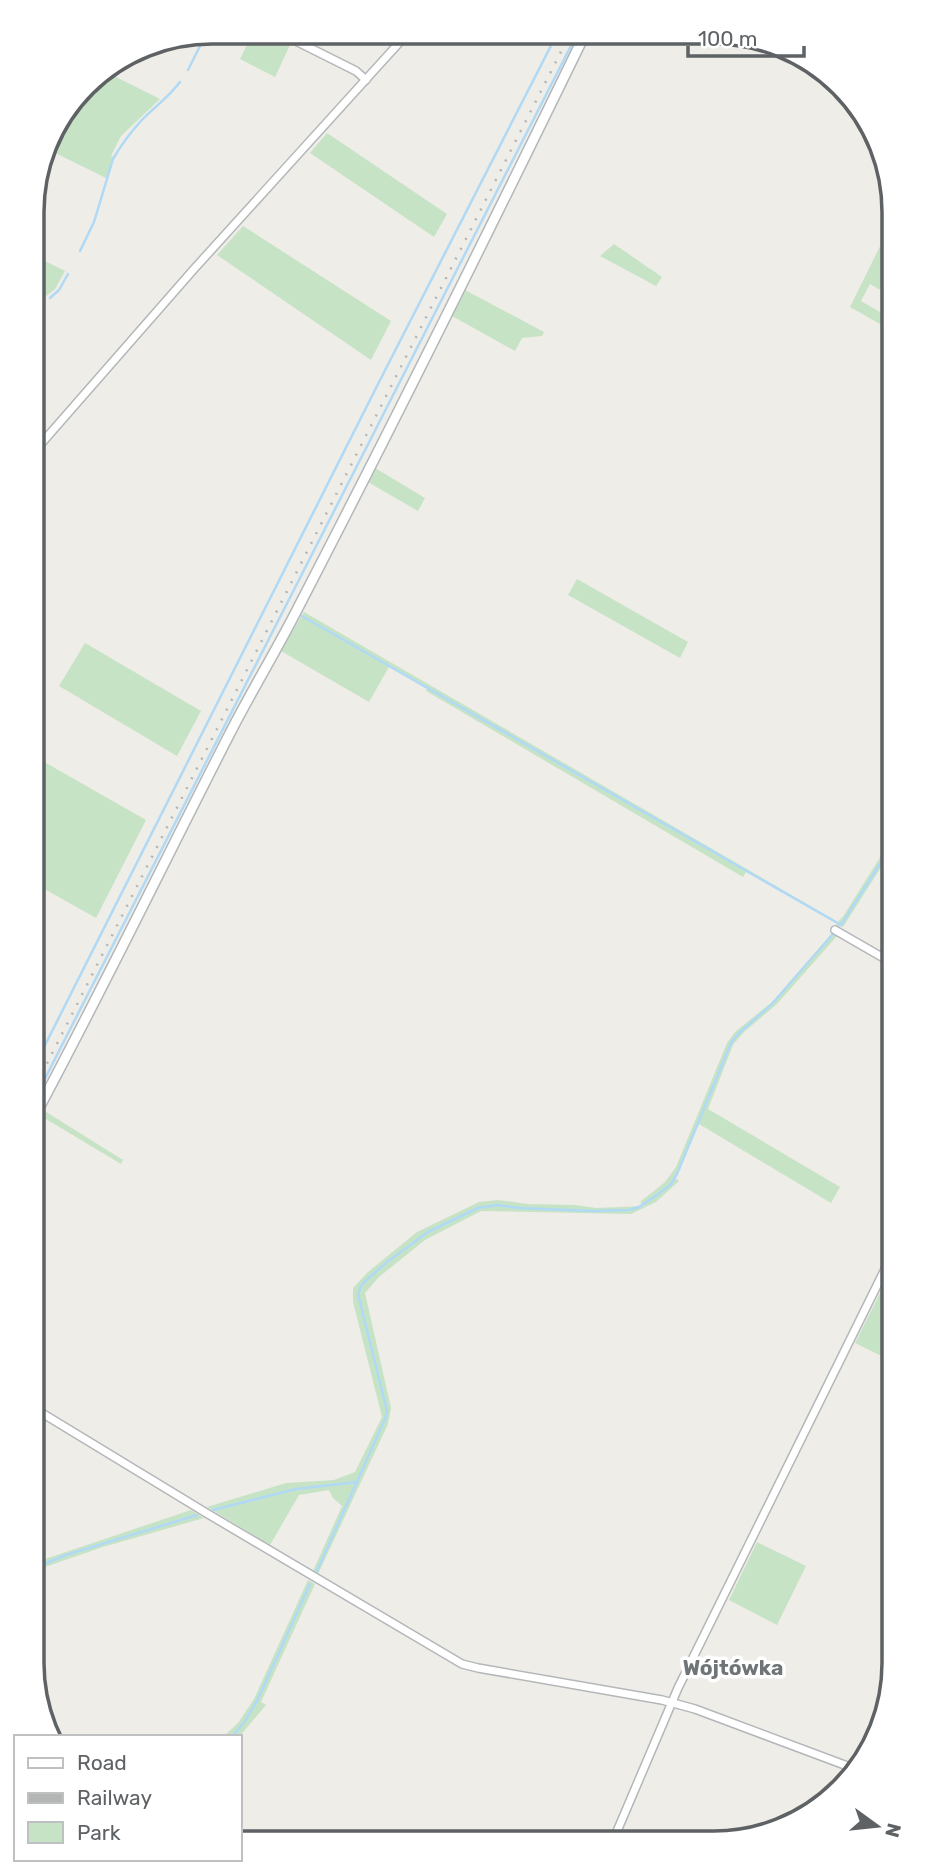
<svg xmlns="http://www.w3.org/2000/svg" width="926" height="1875" viewBox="0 0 926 1875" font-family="Rubik,sans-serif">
<rect width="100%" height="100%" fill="#efede7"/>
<!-- green -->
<g fill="#c7e3c6">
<path d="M253,32H270L291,43L275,77L240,59Z"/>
<path d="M102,70L160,99L121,136L111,156L114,157L106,178L45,148L50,132L93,76Z"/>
<path d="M327,133L447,214L434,237L310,153Z"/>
<path d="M894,218V298L870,284L861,301L894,320V332L850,307Z"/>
<path d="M243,226L391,321L371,360L217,255Z"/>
<path d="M614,244L662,277L656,286L600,256Z"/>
<path d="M33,255L65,271L55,289L33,307Z"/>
<path d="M465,290L544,332L542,336L522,338L515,351L452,316Z"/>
<path d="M375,468L425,498L418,511L368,482Z"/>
<path d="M577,579L688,642L680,658L568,595Z"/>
<path d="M304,612L838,922L844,915L894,835V847L843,927L840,926L838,928L835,927L837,923L746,872L743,877L426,691L428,687L390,665L369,702L281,651Z"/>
<path d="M85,643L201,711L177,756L59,686Z"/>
<path d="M32,755L146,820L96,918L32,882Z"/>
<path d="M832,933L837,936L777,1004L744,1032L733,1045L708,1109L840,1187L831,1203L699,1124L675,1178L679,1181L656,1202L631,1214L481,1211L425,1240L379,1277L365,1293L391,1408L388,1424L318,1574L313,1571L342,1506L333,1498L329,1490L299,1495L270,1545L207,1507L286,1483L334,1480L355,1472L382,1417L353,1302V1288L368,1272L417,1232L479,1202L498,1200L528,1204L575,1205L596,1208L645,1206L640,1202L665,1182L676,1167L727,1043L735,1032L772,1002Z"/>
<path d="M43,1110L123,1160L121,1164L46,1119L32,1143V1131Z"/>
<path d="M894,1265V1362L855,1343Z"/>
<path d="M191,1510L204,1518L103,1547L42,1568L32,1574V1565L36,1562Z"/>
<path d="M757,1542L806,1566L777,1625L729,1600Z"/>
<path d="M308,1580L315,1584L261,1702L266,1705L239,1737H223L238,1723L254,1699Z"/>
</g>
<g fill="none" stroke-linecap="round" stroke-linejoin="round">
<!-- stream -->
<g stroke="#b0d9f6" stroke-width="2.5">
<path d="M188,70L202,42"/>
<path d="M80,251L94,222L113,159C120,147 130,133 140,122C153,108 169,97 180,82"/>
<path d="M50,298L59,290L68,274"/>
<path d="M33,311L44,302"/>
<path d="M302,616L841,925"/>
<path d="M841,925L894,842"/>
<path d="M32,1071L376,388L557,34"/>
<path d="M32,1104L577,34"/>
<path d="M213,1510L296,1489L357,1482"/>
<path d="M32,1569L66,1555L197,1515"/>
<path d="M316,1573L385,1419L387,1411L358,1294L362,1284L387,1262L428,1232L478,1208L497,1205L519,1208L592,1211L629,1210L639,1207L657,1195L671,1184L677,1174L731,1043L738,1034L772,1004L833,934"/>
<path d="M232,1737L245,1721L257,1701L310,1584"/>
</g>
<!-- minor casing -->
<g stroke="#b4b7ba" stroke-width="10">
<g id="minor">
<path d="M278,32L356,71L366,80"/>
<path d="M111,69L116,62"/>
<path d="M33,453L194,269L408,33"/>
<path d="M835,930L894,964"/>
<path d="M32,1407L208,1514L462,1664L478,1668L662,1700L695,1709L858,1770"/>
<path d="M615,1836L678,1688L894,1251"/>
</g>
</g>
<!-- tertiary casing -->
<g stroke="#b4b7ba" stroke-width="12">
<path id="tertiary" d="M32,1121C100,995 162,866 227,739C250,693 277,650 300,604C398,415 492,225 585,34"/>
</g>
<!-- minor -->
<use href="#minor" stroke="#fff" stroke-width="7"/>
<!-- tertiary -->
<use href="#tertiary" stroke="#fff" stroke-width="9"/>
<!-- rail -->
<path stroke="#b4b5b5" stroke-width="2.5" stroke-dasharray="2 9" stroke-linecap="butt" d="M32,1093L570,34"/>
</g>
<g text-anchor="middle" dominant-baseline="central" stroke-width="7" stroke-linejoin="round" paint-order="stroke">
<!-- quarter labels -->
<g font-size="21" font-weight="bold" fill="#6f7477" stroke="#fff">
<text x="733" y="1667">Wójtówka</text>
</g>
</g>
<!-- crop -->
<path d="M0 0H926V1875H0ZM212 44H714A168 168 0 0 1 882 212V1663A168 168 0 0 1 714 1831H212A168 168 0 0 1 44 1663V212A168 168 0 0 1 212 44Z" fill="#fff" fill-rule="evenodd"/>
<path fill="none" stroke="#5e6265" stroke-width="3.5" d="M212 44H714A168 168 0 0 1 882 212V1663A168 168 0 0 1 714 1831H212A168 168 0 0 1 44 1663V212A168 168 0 0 1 212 44Z"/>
<!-- legend -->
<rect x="14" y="1735" width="228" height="126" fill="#ffffff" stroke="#bfc0c1" stroke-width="2"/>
<rect x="28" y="1758" width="35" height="10" fill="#ffffff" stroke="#bfc0c1" stroke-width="2"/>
<text x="77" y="1770" font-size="21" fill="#5e6265">Road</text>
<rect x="28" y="1793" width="35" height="10" fill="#b4b5b5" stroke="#bfc0c1" stroke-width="2"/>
<text x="77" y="1805" font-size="21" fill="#5e6265">Railway</text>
<rect x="28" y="1822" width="35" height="21" fill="#c7e3c6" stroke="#bfc0c1" stroke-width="2"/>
<text x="77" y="1840" font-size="21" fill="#5e6265">Park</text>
<!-- north arrow -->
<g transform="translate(877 1826) rotate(105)" stroke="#ffffff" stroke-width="5" paint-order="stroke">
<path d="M0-5L12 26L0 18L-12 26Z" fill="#5e6265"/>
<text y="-10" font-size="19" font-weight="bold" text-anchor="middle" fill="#5e6265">N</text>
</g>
<!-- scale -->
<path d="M688 46v10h116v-10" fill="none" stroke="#5e6265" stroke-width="3.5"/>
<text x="698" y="46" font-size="21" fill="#5e6265" stroke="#ffffff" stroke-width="5" paint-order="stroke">100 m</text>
</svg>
